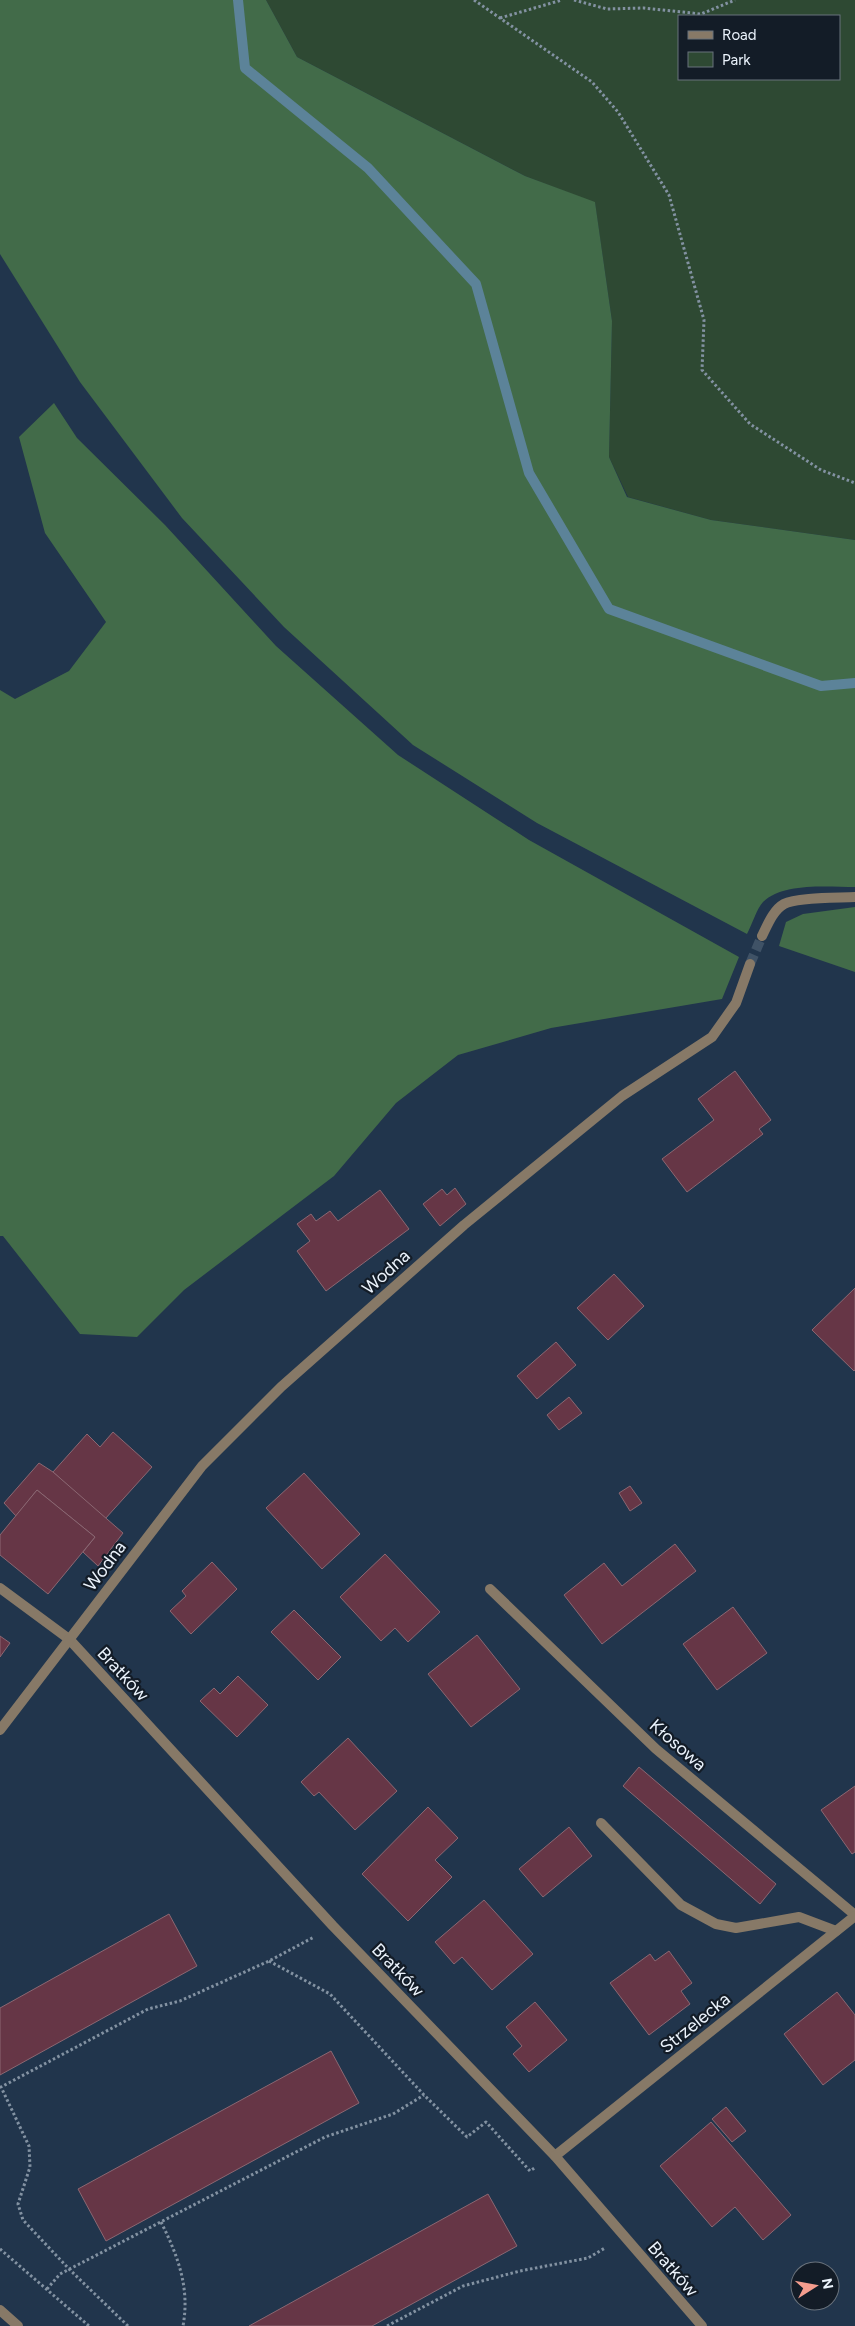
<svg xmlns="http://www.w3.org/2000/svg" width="855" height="2326" viewBox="0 0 855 2326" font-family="Figtree,sans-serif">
<rect width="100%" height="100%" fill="#21354c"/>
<!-- green -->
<path fill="#2e4933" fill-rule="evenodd" d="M266,0H855V540L711,520L628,497L609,457L612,321L595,203L525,176L297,57ZM679,16H839V79H679Z"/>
<!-- forest -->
<g fill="#426b49">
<path d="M0,0H266L297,57L525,176L595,202L612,321L609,457L627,497L711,520L855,540V887C829,887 783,882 763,902C756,910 752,925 747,934L537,823L413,745L284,627L182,518L80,382L0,254Z"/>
<path d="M54,403L77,438L165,525L276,646L398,755L529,840L739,957L722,999L551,1028L458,1055L396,1103L334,1176L184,1290L137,1337L80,1334L3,1236H0V690L15,699L69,671L106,622L45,533L19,437Z"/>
<path d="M855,907V972L779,946L786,922L803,914Z"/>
</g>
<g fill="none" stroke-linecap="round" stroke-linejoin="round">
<!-- stream -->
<path stroke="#5c8399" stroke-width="10" d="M238,0L245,68L368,168L476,284L529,473L609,609L821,686L855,683"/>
</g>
<!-- building -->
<g fill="#663646" stroke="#8b6772">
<path d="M735,1071L771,1120L759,1129L763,1134L687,1192L662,1159L714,1120L698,1099Z"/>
<path d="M455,1188L466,1204L440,1226L423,1204L442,1189L447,1195Z"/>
<path d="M380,1190L409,1229L326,1291L297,1251L310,1241L297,1224L311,1214L316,1221L330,1211L338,1221Z"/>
<path d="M614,1274L644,1306L608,1340L577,1308Z"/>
<path d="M855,1288V1370L854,1371L812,1330Z"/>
<path d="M556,1342L576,1365L537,1399L517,1376Z"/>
<path d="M569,1397L582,1413L559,1430L547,1415Z"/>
<path d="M113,1432L152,1467L105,1519L53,1472L87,1434L100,1447Z"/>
<path d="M39,1463L53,1472L123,1533L98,1566L83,1552L95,1537L37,1490L16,1516L4,1503Z"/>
<path d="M304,1473L360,1534L322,1569L266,1508Z"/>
<path d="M630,1486L642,1503L630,1511L619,1493Z"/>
<path d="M37,1490L95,1537L48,1594L0,1555V1535Z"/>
<path d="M675,1544L696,1571L602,1644L564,1595L604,1563L622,1586Z"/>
<path d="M385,1554L440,1612L408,1642L395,1628L381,1641L340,1597Z"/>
<path d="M212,1562L237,1589L191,1634L170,1611L186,1596L182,1591Z"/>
<path d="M733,1607L767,1653L717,1690L683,1644Z"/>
<path d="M294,1610L341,1657L318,1680L271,1632Z"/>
<path d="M477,1635L520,1689L471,1727L428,1674Z"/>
<path d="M0,1636L10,1643L0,1657Z"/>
<path d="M238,1676L268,1705L237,1737L200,1701L214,1688L220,1694Z"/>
<path d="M348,1738L397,1791L355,1830L319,1792L314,1796L301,1782Z"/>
<path d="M639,1767L776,1884L760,1904L623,1786Z"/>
<path d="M855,1786V1852L852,1854L821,1810Z"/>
<path d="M428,1807L458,1838L435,1860L452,1877L408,1921L362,1874Z"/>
<path d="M569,1827L592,1856L543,1897L519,1869Z"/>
<path d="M484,1900L533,1954L492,1990L462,1957L454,1964L435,1942Z"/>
<path d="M169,1914L197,1966L0,2075V2008Z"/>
<path d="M669,1951L692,1983L681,1991L690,2004L649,2035L610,1983L650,1954L655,1961Z"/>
<path d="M837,1992L855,2015V2060L823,2085L784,2034Z"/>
<path d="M535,2002L567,2040L529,2072L513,2054L522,2046L506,2027Z"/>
<path d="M331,2051L359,2103L106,2241L78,2189Z"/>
<path d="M726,2107L746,2131L732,2142L712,2119Z"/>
<path d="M711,2122L791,2215L763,2240L735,2207L712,2227L660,2166Z"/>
<path d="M488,2194L517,2246L372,2326H249Z"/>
</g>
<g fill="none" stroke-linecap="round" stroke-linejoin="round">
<!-- street-tunnel -->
<path stroke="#3f5266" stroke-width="10" stroke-dasharray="10 5" stroke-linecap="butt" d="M750,964L762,936"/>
<!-- path -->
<g stroke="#8392a2" stroke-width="3" stroke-dasharray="2.5 2.5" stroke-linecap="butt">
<path d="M474,0L592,82L618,112L669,195L704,320L702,370L750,424L821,470L855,483"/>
<path d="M574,0L607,9L644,8L701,14L735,0"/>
<path d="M500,18L562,0"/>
<path d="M269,1961L330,1994L424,2095L467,2137L486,2122L530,2171L536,2167"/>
<path d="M161,2222C178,2256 190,2288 183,2326"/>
<path d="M0,2249L89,2326"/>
<path d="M47,2289L60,2274L325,2137L393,2114L424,2095"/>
<path d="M128,2326L69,2269L23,2220L18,2204L30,2167L29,2146L1,2087L148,2009L180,2001L269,1961L314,1937"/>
<path d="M387,2326L463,2286L520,2271L588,2258L605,2248"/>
</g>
<!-- lane -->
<g stroke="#877967" stroke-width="10">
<path d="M0,1588L69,1639"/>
<path d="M601,1823L681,1905L716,1924L736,1928L799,1917L836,1931"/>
</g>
<!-- street -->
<g stroke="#877967" stroke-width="10">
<path d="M762,936C767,926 773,910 784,904C797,897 839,898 855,897"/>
<path d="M490,1589L656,1749L855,1915"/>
<path d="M69,1639L333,1926L555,2156L702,2326"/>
<path d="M0,1730L202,1466L281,1387L464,1225L622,1096L712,1037L736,1003L750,964"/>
<path d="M555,2156L855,1916"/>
<path d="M0,2310L18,2326"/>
</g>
</g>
<g text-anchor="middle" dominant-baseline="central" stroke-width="4.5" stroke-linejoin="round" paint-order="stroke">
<!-- street labels -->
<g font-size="18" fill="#ebf3fc" stroke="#131c27">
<text transform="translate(386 1272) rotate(-42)">Wodna</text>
<text transform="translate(105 1566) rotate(-53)">Wodna</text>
<text transform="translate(123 1674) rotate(47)">Bratków</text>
<text transform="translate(678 1745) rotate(41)">Kłosowa</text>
<text transform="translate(398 1970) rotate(46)">Bratków</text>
<text transform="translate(695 2023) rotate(-39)">Strzelecka</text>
<text transform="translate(673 2269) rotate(49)">Bratków</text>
</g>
</g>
<!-- legend -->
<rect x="678" y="15" width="162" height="65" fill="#131c27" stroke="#69727c"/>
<rect x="688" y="31" width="25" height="8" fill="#877967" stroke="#69727c"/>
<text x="722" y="40" font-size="15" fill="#ebf3fc">Road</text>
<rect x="688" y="52" width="25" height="15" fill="#2e4933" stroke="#69727c"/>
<text x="722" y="65" font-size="15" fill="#ebf3fc">Park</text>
<!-- north arrow -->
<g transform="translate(815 2286) rotate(79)"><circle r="24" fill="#131c27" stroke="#69727c"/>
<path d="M0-4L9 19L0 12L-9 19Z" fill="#f59d8e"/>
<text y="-8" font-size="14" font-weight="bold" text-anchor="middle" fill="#ebf3fc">N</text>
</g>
</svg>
